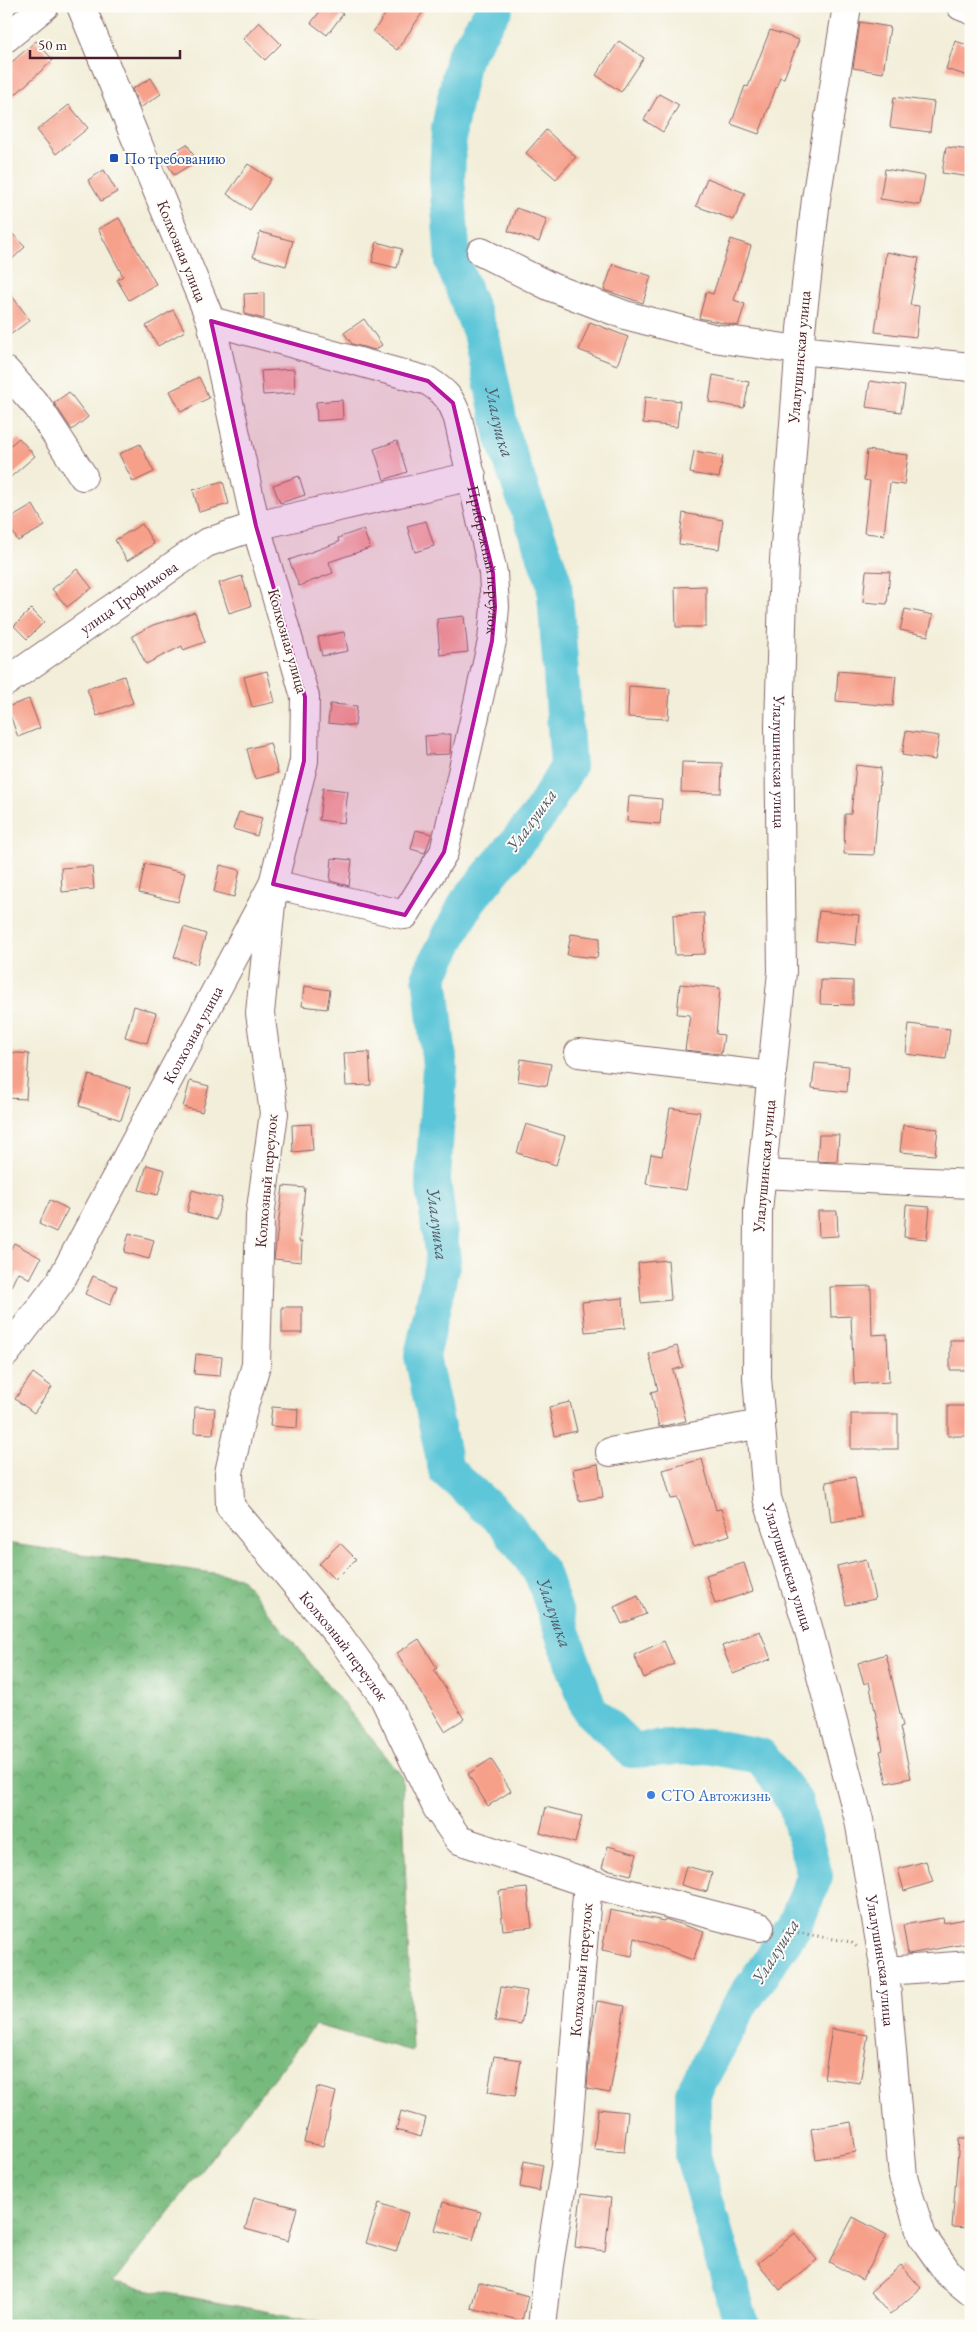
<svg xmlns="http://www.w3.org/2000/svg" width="977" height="2332" viewBox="0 0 977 2332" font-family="'EB Garamond',serif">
<defs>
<pattern id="forest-crowns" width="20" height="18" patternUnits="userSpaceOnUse" patternTransform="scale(1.25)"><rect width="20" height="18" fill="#77ba7d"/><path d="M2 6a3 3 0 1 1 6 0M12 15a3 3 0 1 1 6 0" fill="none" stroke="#649767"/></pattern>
</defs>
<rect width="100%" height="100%" fill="#fdfcf7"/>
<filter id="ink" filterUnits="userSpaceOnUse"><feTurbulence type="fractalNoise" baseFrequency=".02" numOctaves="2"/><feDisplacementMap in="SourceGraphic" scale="10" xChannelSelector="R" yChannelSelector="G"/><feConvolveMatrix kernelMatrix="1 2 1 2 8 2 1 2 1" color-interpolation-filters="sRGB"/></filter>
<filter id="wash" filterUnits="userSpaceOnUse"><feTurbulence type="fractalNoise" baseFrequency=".0096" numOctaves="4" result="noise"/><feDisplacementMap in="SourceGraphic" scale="20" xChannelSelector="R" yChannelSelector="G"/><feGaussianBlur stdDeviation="1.12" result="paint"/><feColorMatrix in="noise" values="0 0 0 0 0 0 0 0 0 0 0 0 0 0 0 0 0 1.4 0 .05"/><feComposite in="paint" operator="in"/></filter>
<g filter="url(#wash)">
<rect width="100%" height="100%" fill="#f2eed9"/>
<!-- forest -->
<path fill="url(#forest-crowns)" stroke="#606c54" d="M6,1543L240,1577L402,1776L412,2051L315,2025L113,2283L345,2326H6Z"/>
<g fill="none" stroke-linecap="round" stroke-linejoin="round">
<!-- river -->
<path stroke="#5dc6d8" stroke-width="36" id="s1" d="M496,6L463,58L449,129L447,178L453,263L482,337L503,438L554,582L568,767L538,817L467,902L430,975L440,1067L433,1180L443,1260L422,1356L446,1470L507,1525L542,1574L589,1709L632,1750L707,1746L760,1756L795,1802L815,1876L794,1926L740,2005L693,2093V2156L742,2326"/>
</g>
<g id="blocks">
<!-- building -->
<g fill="#f69f89">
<path d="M324,6H333L343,14L327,35L311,23Z"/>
<path d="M391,6H427L397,50L373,32Z"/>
<path d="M259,22L281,44L265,60L243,39Z"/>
<path d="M860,22L890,27L883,73L853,68Z"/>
<path d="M770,30L799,40L784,78L780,77L759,134L731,124L745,86L748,87Z"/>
<path d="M36,41L53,60L6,103V67Z"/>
<path d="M619,41L644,58L621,92L596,75Z"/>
<path d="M955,41L971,46V77L946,69Z"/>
<path d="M151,78L161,94L140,108L132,89Z"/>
<path d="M659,94L679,105L663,132L644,120Z"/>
<path d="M894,97L934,102L930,132L890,127Z"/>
<path d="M69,105L88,128L56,154L37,130Z"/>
<path d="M546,130L576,157L556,179L526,153Z"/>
<path d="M187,144L197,161L174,175L164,158Z"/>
<path d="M946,147L971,150V177L942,173Z"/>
<path d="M248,164L271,179L250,210L227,194Z"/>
<path d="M885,169L925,176L920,205L880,199Z"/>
<path d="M104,170L117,192L101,201L88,180Z"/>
<path d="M707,178L745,193L734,220L696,206Z"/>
<path d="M516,208L547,219L539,242L508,231Z"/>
<path d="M119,218L156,284L129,300L117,280L123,276L98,229Z"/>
<path d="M6,227L25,247L6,265Z"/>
<path d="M260,232L293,241L286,266L253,257Z"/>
<path d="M731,239L751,246L734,300L745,304L738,326L699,318L706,292L713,294Z"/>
<path d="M377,242L402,249L397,268L372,262Z"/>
<path d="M886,252L919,258L910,305L919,306L916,337L875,332Z"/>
<path d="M613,264L651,276L643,303L604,290Z"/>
<path d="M6,288L30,320L6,338Z"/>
<path d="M264,293V319L245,314L244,294Z"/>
<path d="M173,310L185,331L158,346L146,326Z"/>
<path d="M364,319L382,345L375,350L352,344L344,333Z"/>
<path d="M590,322L628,337L617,365L579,350Z"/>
<path d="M294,369L295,393L263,395L261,371Z"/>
<path d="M713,375L749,382L744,408L709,402Z"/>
<path d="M199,377L209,398L181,412L170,391Z"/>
<path d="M870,381L905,386L901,412L866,407Z"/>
<path d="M69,392L88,417L72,430L54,403Z"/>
<path d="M645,397L680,401L677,427L643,423Z"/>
<path d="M342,400L343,419L317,421L316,402Z"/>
<path d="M19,438L35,456L6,481V449Z"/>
<path d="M397,441L407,472L384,480L374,449Z"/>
<path d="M140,444L154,472L133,482L119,454Z"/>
<path d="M867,450L908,455L904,485L890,483L884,535L864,533L870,481L864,480Z"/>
<path d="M694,451L723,456L719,478L690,473Z"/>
<path d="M299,476L305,495L280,503L273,485Z"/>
<path d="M223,481L229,504L199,512L193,490Z"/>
<path d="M33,505L45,526L18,541L6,521Z"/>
<path d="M683,513L723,520L719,549L679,544Z"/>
<path d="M426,521L434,546L415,552L407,526Z"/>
<path d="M142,524L154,544L127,561L115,540Z"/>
<path d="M363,529L370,548L329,562L333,573L299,586L289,560L339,542L338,538Z"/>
<path d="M77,569L92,588L67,607L52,589Z"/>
<path d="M866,571L890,572L887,604L863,602Z"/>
<path d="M242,576L251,606L229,613L219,583Z"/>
<path d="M706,586V627H676L675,587Z"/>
<path d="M31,609L44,622L27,639L14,626Z"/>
<path d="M905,609L933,615L928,636L900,630Z"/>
<path d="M195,612L205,642L183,650L182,646L146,664L132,636L153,625Z"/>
<path d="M464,616L468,652L440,655L437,619Z"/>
<path d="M344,632L348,651L322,656L318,637Z"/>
<path d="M267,671L275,702L252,707L244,677Z"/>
<path d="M838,671L896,676L893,706L836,701Z"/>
<path d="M124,676L133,703L97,716L87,689Z"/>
<path d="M629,686L670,689L668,719L628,717Z"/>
<path d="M29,699L40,728L18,737L7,707Z"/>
<path d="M330,704L357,706L355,726L328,723Z"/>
<path d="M906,731L939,736L935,760L902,755Z"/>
<path d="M451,734L450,754L426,755L425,736Z"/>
<path d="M270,743L278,773L255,779L247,749Z"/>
<path d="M682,762L722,763L721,793L681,792Z"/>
<path d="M856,765L881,768L874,855L844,854L845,814H851Z"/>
<path d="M323,788L348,791L344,823L319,820Z"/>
<path d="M629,796L662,799L660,824L627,821Z"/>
<path d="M239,812L262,818L257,836L233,829Z"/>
<path d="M416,830L432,834L425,853L411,849Z"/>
<path d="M332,858L352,860L349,886L330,881Z"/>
<path d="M145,864L185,873L178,902L139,893Z"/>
<path d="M220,865L240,870L234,897L214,892Z"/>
<path d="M92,866L94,889L62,892L61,868Z"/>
<path d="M819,911L859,915L856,945L816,941Z"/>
<path d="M704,913L705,954L675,955L673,915Z"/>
<path d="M184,927L206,934L197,964L174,957Z"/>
<path d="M571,934L600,938L597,958L567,955Z"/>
<path d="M821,980L853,981V1005L820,1004Z"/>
<path d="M680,984L720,988L716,1034L724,1035L721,1054L685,1050L690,1015L677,1014Z"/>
<path d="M304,986L330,990L327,1009L302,1006Z"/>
<path d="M134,1006L156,1013L147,1043L125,1037Z"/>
<path d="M909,1024L950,1029L946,1059L906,1054Z"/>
<path d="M6,1052L29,1054L26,1099L6,1098Z"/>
<path d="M369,1052L371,1085L346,1086L344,1053Z"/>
<path d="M521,1059L551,1064L547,1086L518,1081Z"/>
<path d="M815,1063L849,1066L847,1092L812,1088Z"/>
<path d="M89,1075L131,1088L121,1120L79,1106Z"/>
<path d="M190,1081L209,1086L202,1112L183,1107Z"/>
<path d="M670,1108L700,1112L686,1190L646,1184L651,1154L662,1156Z"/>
<path d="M311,1124L313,1150L293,1152L292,1125Z"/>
<path d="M526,1124L565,1136L556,1165L517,1153Z"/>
<path d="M903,1125L938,1129L935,1155L900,1152Z"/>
<path d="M819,1135H839L837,1162L817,1161Z"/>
<path d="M147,1165L165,1170L158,1195L139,1190Z"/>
<path d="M283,1186L305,1188L299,1242H302L301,1262L274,1259Z"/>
<path d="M192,1190L222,1198L216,1220L187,1212Z"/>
<path d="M50,1200L68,1209L56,1232L39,1224Z"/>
<path d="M906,1205L930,1207L927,1239L904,1237Z"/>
<path d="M818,1211H837L838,1236L819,1237Z"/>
<path d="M129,1233L154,1240L149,1259L124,1252Z"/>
<path d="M14,1243L41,1258L30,1279L18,1272L6,1297V1257Z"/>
<path d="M668,1260L671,1300L641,1303L638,1263Z"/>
<path d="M93,1276L117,1286L110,1305L85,1294Z"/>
<path d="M871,1286L872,1335L887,1334L889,1382L854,1384L851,1316L831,1317L830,1287Z"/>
<path d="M623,1298L625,1328L585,1332L582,1302Z"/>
<rect x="282" y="1307" width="20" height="26"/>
<rect x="950" y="1340" width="21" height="30"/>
<path d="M677,1346L683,1367L673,1370L686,1421L659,1427L651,1392L658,1390L649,1354Z"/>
<path d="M196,1354L222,1357L220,1376L194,1374Z"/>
<path d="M33,1373L52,1387L34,1413L15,1399Z"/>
<path d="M570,1402L577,1431L555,1436L549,1407Z"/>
<rect x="948" y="1406" width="23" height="30"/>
<path d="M195,1407L215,1408L213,1434L194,1433Z"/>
<path d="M272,1407L298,1409L297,1428L270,1426Z"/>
<rect x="851" y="1414" width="47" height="35"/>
<path d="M702,1459L716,1510L721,1509L730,1535L694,1547L678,1498L671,1499L663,1470Z"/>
<path d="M598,1464L603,1497L579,1501L573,1469Z"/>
<path d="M855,1477L861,1517L831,1522L826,1482Z"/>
<path d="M340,1543L356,1559L335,1580L319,1564Z"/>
<path d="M866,1559L875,1599L846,1605L837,1566Z"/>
<path d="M744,1563L753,1591L715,1604L706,1575Z"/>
<path d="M638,1596L646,1614L622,1624L614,1607Z"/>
<path d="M760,1631L771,1659L733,1674L722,1646Z"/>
<path d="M419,1639L437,1668L434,1670L464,1719L445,1731L397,1653Z"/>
<path d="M664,1641L674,1664L644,1678L634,1655Z"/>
<path d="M886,1654L903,1726L900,1727L911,1778L887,1783L880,1751L883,1750L869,1682L864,1684L858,1663Z"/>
<path d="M491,1759L511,1791L488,1806L468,1774Z"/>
<path d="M546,1807L582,1816L575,1843L540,1833Z"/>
<path d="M608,1846L637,1854L631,1875L602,1868Z"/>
<path d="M926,1861L933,1882L904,1891L898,1869Z"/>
<path d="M686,1866L712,1873L707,1892L681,1885Z"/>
<path d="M527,1888L532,1927L503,1930L499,1891Z"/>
<path d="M610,1910L664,1921L665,1919L704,1932L693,1960L635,1938L632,1956L602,1950Z"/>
<path d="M943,1918L944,1923L971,1918V1943L908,1954L903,1925Z"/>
<path d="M501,1987L527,1991L521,2025L495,2021Z"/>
<path d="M597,2001L625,2006L610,2093L587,2089L591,2036Z"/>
<path d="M832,2029L868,2035L860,2083L824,2078Z"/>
<path d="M494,2056L521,2060L515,2096L488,2092Z"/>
<path d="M317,2087L336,2092L323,2146L304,2142Z"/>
<path d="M598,2109L628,2112L624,2152L594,2149Z"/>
<path d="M401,2111L426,2118L421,2137L396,2130Z"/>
<path d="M851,2122L856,2152L816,2159L811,2129Z"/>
<path d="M959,2139H971V2228L952,2227Z"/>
<path d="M524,2161L543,2165L539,2191L520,2187Z"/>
<path d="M581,2194L611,2198L605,2251L575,2247Z"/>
<path d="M254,2197L297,2208L288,2241L245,2229Z"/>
<path d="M443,2202L481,2212L473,2240L435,2230Z"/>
<path d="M379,2203L408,2213L396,2252L366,2243Z"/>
<path d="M853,2217L887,2235L862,2280L829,2262Z"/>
<path d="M795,2233L817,2260L780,2290L758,2263Z"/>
<path d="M901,2265L921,2288L890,2315L870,2292Z"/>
<path d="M478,2282L528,2296L522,2321L471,2308Z"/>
</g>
</g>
</g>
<g filter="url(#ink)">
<use href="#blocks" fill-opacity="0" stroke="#856768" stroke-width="1"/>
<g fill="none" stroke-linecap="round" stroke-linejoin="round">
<!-- minor casing -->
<g stroke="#856768" stroke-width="30">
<g id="minor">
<path id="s2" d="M847,6L816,199L801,329L784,560L779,726L782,972L758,1211L757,1378L767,1498L808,1627L859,1820L885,1971L903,2177L922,2236L949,2274L971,2292"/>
<path d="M961,6L971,10"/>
<path d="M6,38L45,6"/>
<path d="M481,252L551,287L625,315L713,338L799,350L971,367"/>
<path id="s3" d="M211,321L428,381C445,392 452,399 458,419L493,573L495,607L492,641L444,852L405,915L273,884L260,1013L274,1113L260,1216L256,1365L242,1413L229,1473L230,1506L340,1637L383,1696L437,1808L459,1840L588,1883L565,2166L549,2265L542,2326"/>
<path d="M6,371L38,407L83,476"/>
<path id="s4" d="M6,682L206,543L256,526L472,476"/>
<path d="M579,1053L772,1076"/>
<path d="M762,1174L971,1184"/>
<path id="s5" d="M6,1353L60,1282L273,884L304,761L305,697L256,526L211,321L81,6"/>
<path d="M610,1452L761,1424"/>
<path d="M588,1883L760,1927"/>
<path d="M885,1971L971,1965"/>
</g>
</g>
<!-- path -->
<path stroke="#856768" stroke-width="3" stroke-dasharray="1 4" stroke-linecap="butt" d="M783,1930L851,1942L857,1947"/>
<!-- minor -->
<use href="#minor" stroke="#fff" stroke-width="28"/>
</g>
</g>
<!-- marked area -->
<path fill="#b5179e" fill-opacity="0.2" stroke="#b5179e" stroke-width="4" stroke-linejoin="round" d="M211,321L428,381L453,403L493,573L495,607L492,641L444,852L405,915L273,884L304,761L305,697L256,526Z"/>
<!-- markers -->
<rect fill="#1a4fb4" stroke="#fdfcf7" stroke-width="2" x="109" y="153" width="10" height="10" rx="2.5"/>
<circle fill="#3f7fe0" stroke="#fdfcf7" stroke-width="2" cx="651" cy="1795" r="5"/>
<g text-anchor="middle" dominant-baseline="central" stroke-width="4" stroke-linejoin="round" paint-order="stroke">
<!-- transit labels -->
<g font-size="16" fill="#164399" stroke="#fdfcf7" text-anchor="start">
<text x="124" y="158">По требованию</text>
</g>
<!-- street labels -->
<g font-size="16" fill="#4a1f2b" stroke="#fdfcf7">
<text transform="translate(182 251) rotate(68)">Колхозная улица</text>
<text transform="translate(799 357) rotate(-85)">Улалушинская улица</text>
<text stroke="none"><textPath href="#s3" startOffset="419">Прибрежный переулок</textPath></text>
<text stroke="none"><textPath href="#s4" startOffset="149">улица Трофимова</textPath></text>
<text transform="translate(288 641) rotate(74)">Колхозная улица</text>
<text stroke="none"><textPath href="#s2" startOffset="760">Улалушинская улица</textPath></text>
<text stroke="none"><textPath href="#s5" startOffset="370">Колхозная улица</textPath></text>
<text transform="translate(764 1166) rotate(-85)">Улалушинская улица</text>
<text transform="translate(266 1181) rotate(-85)">Колхозный переулок</text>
<text stroke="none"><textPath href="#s2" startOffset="1570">Улалушинская улица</textPath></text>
<text stroke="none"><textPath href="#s3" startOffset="1736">Колхозный переулок</textPath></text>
<text stroke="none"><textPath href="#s2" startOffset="1975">Улалушинская улица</textPath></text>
<text transform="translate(581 1970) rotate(-85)">Колхозный переулок</text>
</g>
<!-- shop labels -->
<g font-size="16" fill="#366cbe" stroke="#fdfcf7" text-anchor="start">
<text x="661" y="1795">СТО Автожизнь</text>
</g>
<!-- water labels -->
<g font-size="18" font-style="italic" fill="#515968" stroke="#fdfcf7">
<text stroke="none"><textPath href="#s1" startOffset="434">Улалушка</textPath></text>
<text transform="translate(531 820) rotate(-54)">Улалушка</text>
<text stroke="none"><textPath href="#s1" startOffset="1290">Улалушка</textPath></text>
<text stroke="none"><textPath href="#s1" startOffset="1724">Улалушка</textPath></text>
<text transform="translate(775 1951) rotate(-58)">Улалушка</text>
</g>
</g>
<!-- margin -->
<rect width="977" height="2332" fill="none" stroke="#fdfcf7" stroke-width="25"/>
<!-- scale -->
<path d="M30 50v8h150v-8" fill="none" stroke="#4a1f2b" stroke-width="2.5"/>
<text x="38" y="50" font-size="15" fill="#4a1f2b" stroke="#fdfcf7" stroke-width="4" paint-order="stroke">50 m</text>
</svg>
